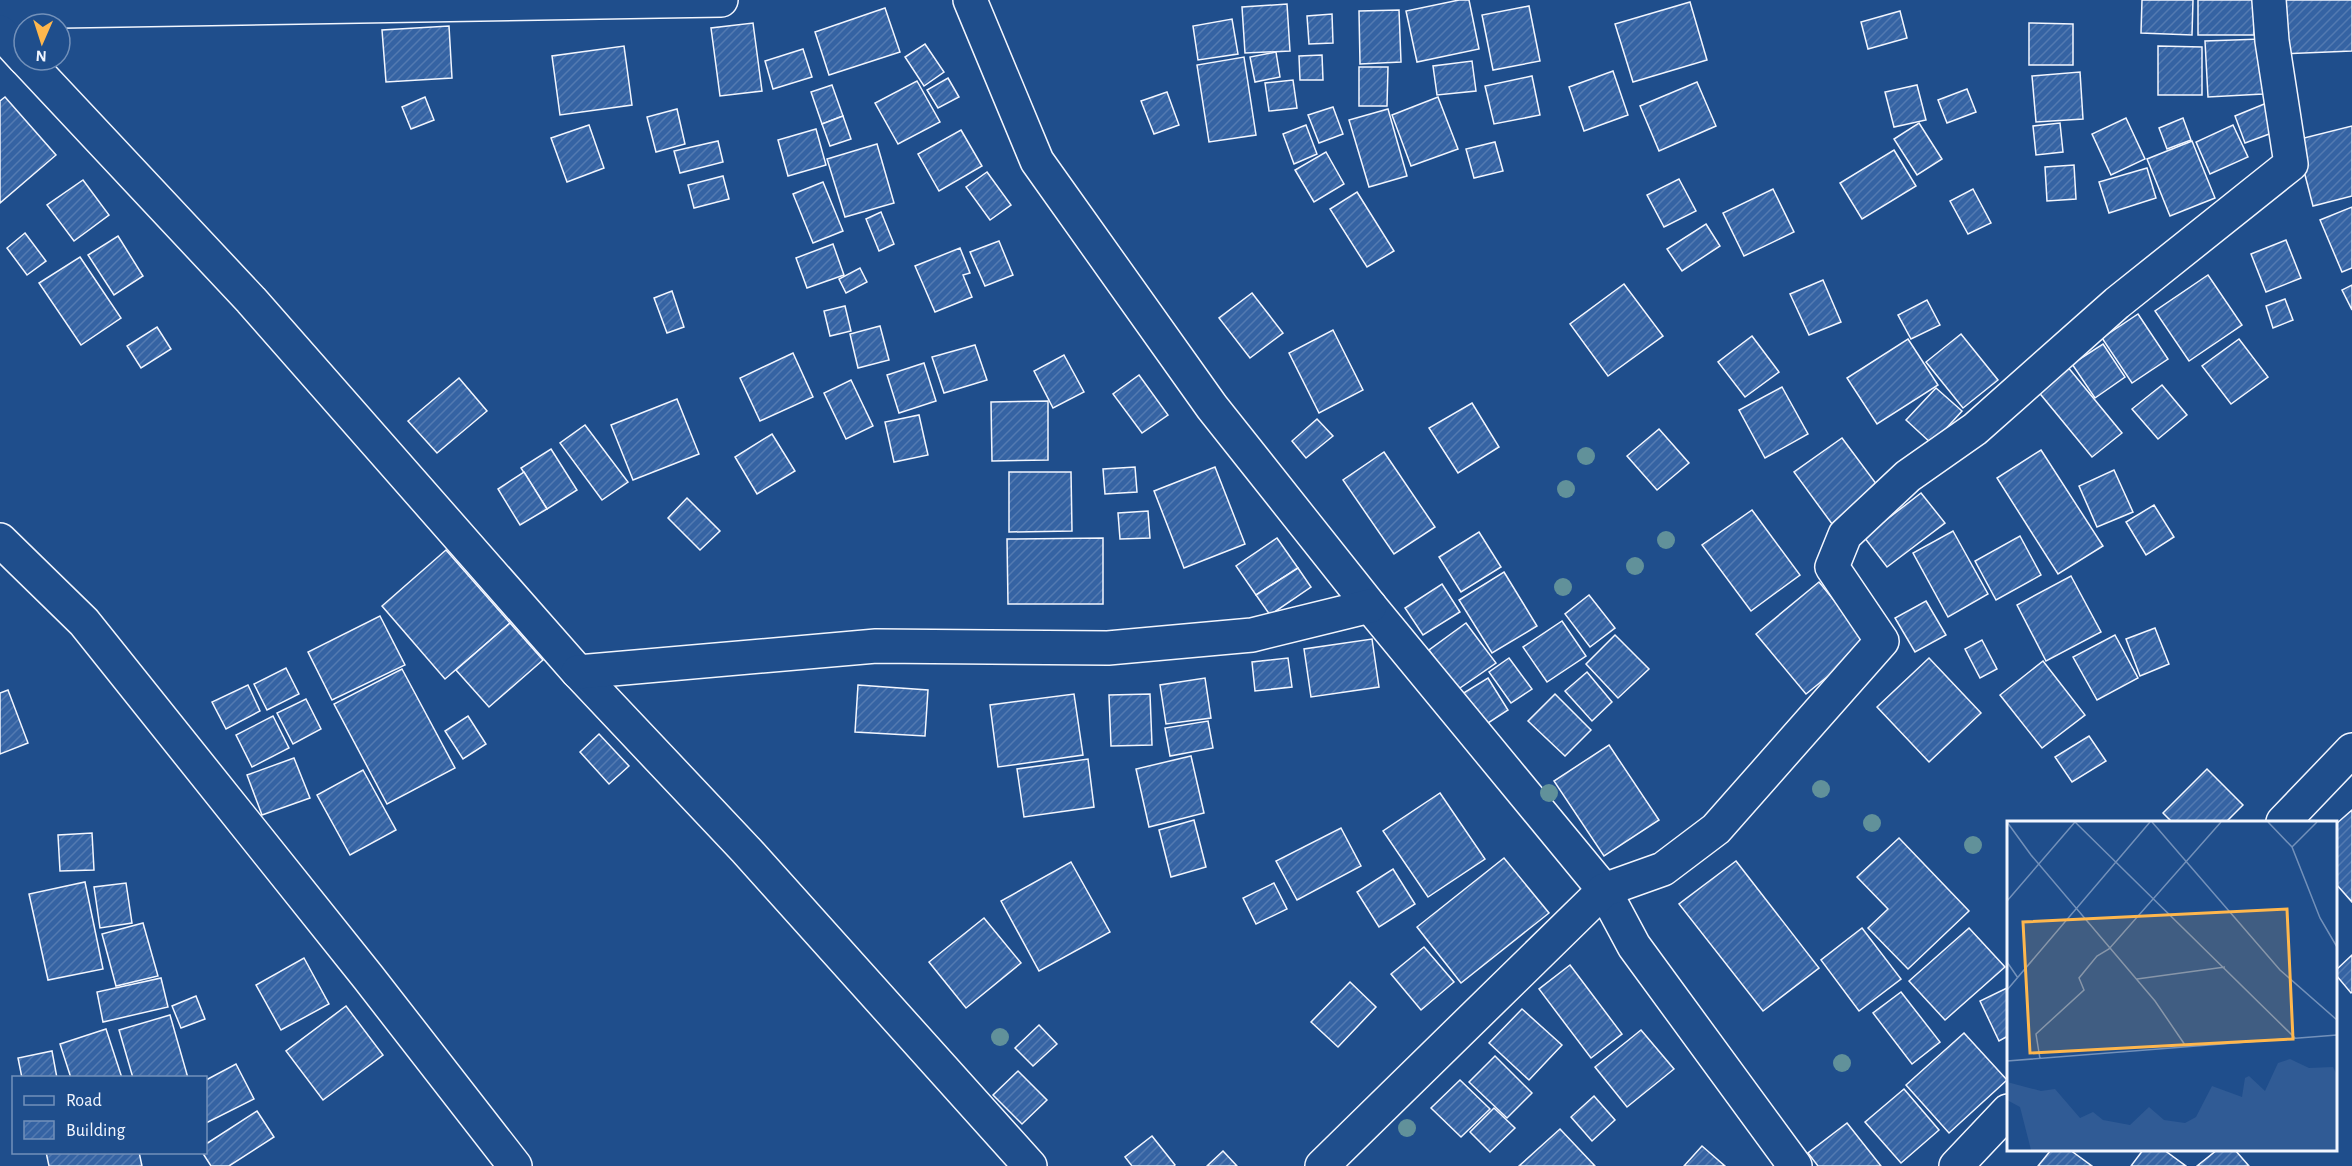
<svg xmlns="http://www.w3.org/2000/svg" width="2352" height="1166" viewBox="0 0 2352 1166" font-family="'Alegreya Sans',sans-serif">
<defs>
<pattern id="building-hatch" width="6" height="6" patternUnits="userSpaceOnUse" patternTransform="scale(1.5)"><rect width="6" height="6" fill="#3563a3"/><path d="M-1 1l2-2M0 6l6-6M5 7l2-2" fill="none" stroke="#537ab1"/></pattern>
</defs>
<rect width="100%" height="100%" fill="#1f4e8c"/>
<!-- building -->
<g fill="url(#building-hatch)" stroke="#f2f6ff" stroke-width="1.5">
<path d="M1459,0H1469L1479,49L1417,62L1406,11Z"/>
<path d="M2142,0H2193L2192,35L2141,33Z"/>
<rect x="2198" y="0" width="56" height="35"/>
<path d="M2279,0H2352V51L2282,54Z"/>
<path d="M1690,2L1707,60L1633,82L1615,24Z"/>
<path d="M1287,4L1290,51L1245,53L1242,7Z"/>
<path d="M1529,6L1540,61L1493,70L1482,15Z"/>
<path d="M885,8L900,52L829,75L815,32Z"/>
<path d="M1399,10L1401,62L1360,64L1359,11Z"/>
<path d="M1900,11L1907,38L1868,49L1861,22Z"/>
<path d="M1332,14L1333,43L1309,44L1307,16Z"/>
<path d="M1232,19L1238,54L1198,60L1193,26Z"/>
<path d="M753,23L762,91L720,96L711,28Z"/>
<path d="M2029,23L2073,24V65H2029Z"/>
<path d="M449,26L452,78L386,82L382,30Z"/>
<path d="M2261,39L2263,94L2208,97L2205,41Z"/>
<path d="M925,44L944,72L924,86L905,57Z"/>
<path d="M624,46L632,105L560,115L552,56Z"/>
<path d="M2158,46L2202,47V95H2158Z"/>
<path d="M803,49L812,77L773,89L765,61Z"/>
<path d="M1276,52L1280,77L1255,82L1250,57Z"/>
<path d="M1322,55L1323,80H1300L1299,56Z"/>
<path d="M1244,57L1256,135L1209,142L1197,65Z"/>
<path d="M1472,61L1476,91L1437,95L1433,66Z"/>
<path d="M1359,67H1388L1387,106H1359Z"/>
<path d="M1613,71L1628,115L1584,131L1569,87Z"/>
<path d="M2080,72L2083,119L2036,122L2032,76Z"/>
<path d="M1532,76L1540,115L1494,124L1485,86Z"/>
<path d="M948,78L959,97L938,108L927,90Z"/>
<path d="M1293,80L1297,108L1269,111L1265,83Z"/>
<path d="M917,81L940,122L898,144L875,103Z"/>
<path d="M1697,82L1716,126L1659,151L1640,106Z"/>
<path d="M832,85L843,116L822,124L811,92Z"/>
<path d="M1917,85L1926,120L1894,127L1885,92Z"/>
<path d="M1967,89L1976,112L1947,123L1938,100Z"/>
<path d="M1167,92L1179,125L1154,134L1141,101Z"/>
<path d="M5,97L56,155L0,203V101Z"/>
<path d="M425,97L434,120L411,129L402,107Z"/>
<path d="M1438,97L1458,149L1411,166L1392,115Z"/>
<path d="M2269,102L2280,130L2245,143L2235,116Z"/>
<path d="M1333,107L1343,134L1319,143L1308,115Z"/>
<path d="M677,109L685,144L656,152L647,117Z"/>
<path d="M1388,109L1407,176L1369,187L1349,120Z"/>
<path d="M843,116L851,139L830,146L822,124Z"/>
<path d="M2126,118L2145,159L2111,175L2092,134Z"/>
<path d="M2183,118L2191,140L2167,149L2159,128Z"/>
<path d="M1919,123L1942,159L1917,175L1894,139Z"/>
<path d="M2060,123L2063,152L2036,155L2033,126Z"/>
<path d="M589,125L604,168L567,182L551,138Z"/>
<path d="M1306,125L1317,154L1294,164L1283,134Z"/>
<path d="M2233,125L2248,157L2210,174L2196,142Z"/>
<path d="M2352,126V196L2313,206L2296,140Z"/>
<path d="M816,129L826,165L788,176L778,140Z"/>
<path d="M961,130L982,166L939,191L918,154Z"/>
<path d="M718,141L723,162L680,173L674,151Z"/>
<path d="M2192,141L2215,198L2170,216L2147,159Z"/>
<path d="M1495,142L1503,171L1474,178L1466,149Z"/>
<path d="M877,144L894,203L845,217L827,159Z"/>
<path d="M1894,150L1916,186L1862,219L1840,183Z"/>
<path d="M1326,152L1344,184L1314,202L1295,170Z"/>
<path d="M2074,165L2076,199L2047,201L2045,167Z"/>
<path d="M2147,168L2156,198L2109,213L2099,182Z"/>
<path d="M987,172L1011,205L990,220L966,187Z"/>
<path d="M723,176L729,199L694,208L688,185Z"/>
<path d="M1679,179L1696,211L1664,227L1647,195Z"/>
<path d="M83,180L109,215L74,241L47,205Z"/>
<path d="M823,182L843,231L813,243L793,194Z"/>
<path d="M1773,189L1794,232L1744,256L1723,213Z"/>
<path d="M1973,189L1991,223L1968,234L1950,201Z"/>
<path d="M1357,192L1394,251L1367,267L1330,209Z"/>
<path d="M2352,207V268L2342,272L2320,220Z"/>
<path d="M881,212L894,244L879,251L866,219Z"/>
<path d="M1706,224L1720,246L1682,271L1667,249Z"/>
<path d="M25,233L46,261L27,275L7,248Z"/>
<path d="M118,236L143,276L114,295L88,255Z"/>
<path d="M2286,240L2301,278L2266,292L2251,254Z"/>
<path d="M999,241L1013,275L985,286L970,252Z"/>
<path d="M833,244L844,275L807,288L796,258Z"/>
<path d="M960,248L970,273L963,275L972,297L935,312L915,266Z"/>
<path d="M80,257L121,318L81,345L39,283Z"/>
<path d="M860,268L867,282L846,293L839,279Z"/>
<path d="M2208,275L2242,325L2189,361L2155,311Z"/>
<path d="M1823,280L1841,322L1809,335L1790,294Z"/>
<path d="M1624,284L1663,336L1608,376L1570,324Z"/>
<path d="M2352,285V310L2342,290Z"/>
<path d="M672,291L684,327L667,333L654,298Z"/>
<path d="M1252,293L1283,333L1250,358L1219,318Z"/>
<path d="M2285,299L2293,320L2273,328L2266,306Z"/>
<path d="M1927,300L1940,325L1911,339L1898,315Z"/>
<path d="M845,306L851,331L830,336L824,311Z"/>
<path d="M2138,314L2168,359L2132,383L2102,338Z"/>
<path d="M880,326L889,360L858,368L850,334Z"/>
<path d="M157,327L171,349L141,368L127,346Z"/>
<path d="M1333,330L1363,390L1319,413L1289,353Z"/>
<path d="M1961,334L1998,380L1963,408L1926,362Z"/>
<path d="M1752,336L1779,372L1745,397L1718,362Z"/>
<path d="M1908,339L1938,385L1877,424L1847,378Z"/>
<path d="M2239,339L2268,377L2231,404L2202,366Z"/>
<path d="M2103,344L2125,377L2095,398L2072,364Z"/>
<path d="M975,345L987,380L944,393L932,357Z"/>
<path d="M793,353L813,397L760,421L740,378Z"/>
<path d="M1064,355L1084,392L1053,408L1034,371Z"/>
<path d="M924,363L936,401L899,413L887,375Z"/>
<path d="M2067,366L2122,433L2092,457L2037,390Z"/>
<path d="M1139,375L1168,415L1142,433L1113,394Z"/>
<path d="M459,378L487,411L437,453L408,421Z"/>
<path d="M851,380L873,426L846,439L824,393Z"/>
<path d="M2162,385L2187,415L2158,439L2132,409Z"/>
<path d="M1782,387L1808,434L1765,458L1739,410Z"/>
<path d="M1936,388L1962,411L1932,444L1906,420Z"/>
<path d="M677,399L699,454L633,480L611,425Z"/>
<path d="M1048,401V460L992,461L991,402Z"/>
<path d="M1472,403L1499,447L1458,473L1429,428Z"/>
<path d="M919,415L928,455L894,462L885,422Z"/>
<path d="M1317,419L1333,436L1306,458L1292,441Z"/>
<path d="M585,425L628,482L602,500L560,443Z"/>
<path d="M1659,429L1689,463L1657,490L1627,456Z"/>
<path d="M772,434L795,471L757,494L735,457Z"/>
<path d="M1842,438L1883,493L1835,528L1794,472Z"/>
<path d="M551,449L577,490L547,509L521,468Z"/>
<path d="M2041,450L2103,546L2058,574L1997,478Z"/>
<path d="M1384,452L1435,527L1394,554L1343,480Z"/>
<path d="M1135,467L1137,492L1105,494L1103,469Z"/>
<path d="M1215,467L1245,544L1184,568L1154,491Z"/>
<path d="M2114,470L2133,512L2097,527L2079,486Z"/>
<path d="M524,472L547,509L520,525L498,489Z"/>
<path d="M1009,472H1071L1072,531L1009,532Z"/>
<path d="M1921,493L1945,523L1887,567L1864,537Z"/>
<path d="M687,498L720,531L700,550L668,518Z"/>
<path d="M2154,505L2174,537L2146,555L2126,522Z"/>
<path d="M1752,510L1800,575L1751,611L1702,545Z"/>
<path d="M1148,511L1150,538L1120,539L1118,513Z"/>
<path d="M1953,531L1988,594L1948,617L1913,553Z"/>
<path d="M1479,532L1501,567L1461,592L1439,557Z"/>
<path d="M2020,536L2041,575L1996,600L1975,561Z"/>
<path d="M1103,538V604H1008L1007,539Z"/>
<path d="M1277,538L1298,568L1256,595L1236,566Z"/>
<path d="M446,550L510,623L445,679L382,606Z"/>
<path d="M1298,568L1311,587L1270,615L1256,595Z"/>
<path d="M1504,572L1537,626L1492,653L1459,600Z"/>
<path d="M2071,576L2101,632L2046,661L2017,605Z"/>
<path d="M1819,582L1869,643L1806,694L1756,634Z"/>
<path d="M1442,584L1460,612L1423,635L1405,608Z"/>
<path d="M1589,595L1615,628L1590,647L1565,614Z"/>
<path d="M1926,601L1946,635L1915,652L1895,618Z"/>
<path d="M380,616L405,665L332,700L308,652Z"/>
<path d="M1562,621L1586,656L1547,682L1523,647Z"/>
<path d="M510,623L543,660L489,707L456,670Z"/>
<path d="M1466,623L1496,663L1457,690L1429,650Z"/>
<path d="M2155,628L2169,664L2140,676L2126,639Z"/>
<path d="M1615,635L1649,669L1618,698L1586,664Z"/>
<path d="M2115,635L2138,678L2097,700L2073,657Z"/>
<path d="M1372,639L1379,687L1311,697L1304,649Z"/>
<path d="M1982,640L1997,669L1980,678L1965,649Z"/>
<path d="M1288,658L1292,687L1255,691L1252,662Z"/>
<path d="M1509,658L1532,689L1511,703L1489,672Z"/>
<path d="M1929,658L1981,713L1929,762L1877,707Z"/>
<path d="M2043,661L2085,715L2042,748L2000,695Z"/>
<path d="M286,668L299,694L267,710L254,684Z"/>
<path d="M402,669L455,768L387,804L334,704Z"/>
<path d="M1587,672L1612,702L1592,721L1565,691Z"/>
<path d="M1205,678L1211,718L1166,724L1160,685Z"/>
<path d="M1488,678L1508,710L1482,727L1462,694Z"/>
<path d="M248,685L260,711L226,729L212,702Z"/>
<path d="M858,685L928,690L925,736L855,732Z"/>
<path d="M8,690L28,743L0,754V693Z"/>
<path d="M1074,694L1083,755L998,767L990,705Z"/>
<path d="M1150,694L1152,745L1111,746L1109,695Z"/>
<path d="M1555,694L1591,730L1565,756L1528,721Z"/>
<path d="M306,699L321,729L293,744L277,713Z"/>
<path d="M273,716L289,748L252,767L236,735Z"/>
<path d="M468,716L486,744L463,759L445,731Z"/>
<path d="M1208,721L1213,748L1170,756L1165,728Z"/>
<path d="M599,734L629,766L609,784L580,752Z"/>
<path d="M2089,736L2106,761L2072,782L2055,757Z"/>
<path d="M1609,745L1659,820L1604,856L1554,781Z"/>
<path d="M1191,756L1204,813L1149,827L1136,769Z"/>
<path d="M294,758L310,798L262,815L247,775Z"/>
<path d="M1088,759L1094,807L1024,817L1017,769Z"/>
<path d="M2207,769L2243,805L2226,822H2172L2163,813Z"/>
<path d="M363,770L396,830L350,855L317,795Z"/>
<path d="M1440,793L1485,859L1428,897L1383,831Z"/>
<path d="M2352,810V902L2336,884V824Z"/>
<path d="M1194,820L1206,867L1171,877L1159,830Z"/>
<path d="M1341,828L1361,866L1297,900L1276,861Z"/>
<path d="M92,833L94,870L60,871L58,835Z"/>
<path d="M1899,838L1969,911L1908,969L1868,928L1888,909L1857,877Z"/>
<path d="M1504,858L1549,913L1461,983L1417,927Z"/>
<path d="M1736,861L1819,968L1763,1011L1679,904Z"/>
<path d="M1071,862L1110,932L1039,971L1001,901Z"/>
<path d="M1393,869L1415,904L1379,927L1357,892Z"/>
<path d="M85,882L103,969L48,980L29,894Z"/>
<path d="M126,883L132,923L100,928L94,887Z"/>
<path d="M1274,883L1287,909L1256,924L1243,898Z"/>
<path d="M984,918L1021,963L966,1008L929,962Z"/>
<path d="M143,923L158,976L116,986L102,934Z"/>
<path d="M1862,928L1901,979L1859,1011L1821,960Z"/>
<path d="M1969,928L2005,967L1945,1020L1909,981Z"/>
<path d="M1424,947L1454,982L1421,1010L1391,974Z"/>
<path d="M2352,955V992L2351,993L2336,975V970Z"/>
<path d="M304,958L329,1004L281,1030L256,985Z"/>
<path d="M1570,965L1622,1034L1591,1058L1539,989Z"/>
<path d="M161,978L168,1007L103,1022L97,992Z"/>
<path d="M1350,982L1376,1007L1338,1047L1311,1022Z"/>
<path d="M2007,988L2008,1036L1999,1041L1980,1001Z"/>
<path d="M1901,992L1940,1042L1912,1064L1873,1013Z"/>
<path d="M196,996L205,1019L181,1028L172,1006Z"/>
<path d="M346,1006L383,1055L323,1100L286,1051Z"/>
<path d="M1522,1009L1562,1045L1529,1080L1489,1043Z"/>
<path d="M170,1015L188,1078H133L119,1030Z"/>
<path d="M1039,1025L1057,1044L1033,1066L1015,1048Z"/>
<path d="M106,1029L122,1078H71L60,1044Z"/>
<path d="M1641,1030L1674,1069L1627,1107L1595,1067Z"/>
<path d="M1964,1033L2007,1080L1949,1133L1906,1085Z"/>
<path d="M52,1051L57,1078H22L18,1058Z"/>
<path d="M1495,1056L1532,1093L1507,1118L1469,1082Z"/>
<path d="M236,1064L254,1099L206,1123V1080Z"/>
<path d="M1018,1071L1047,1100L1022,1124L993,1095Z"/>
<path d="M1460,1080L1490,1109L1461,1137L1431,1108Z"/>
<path d="M1904,1089L1939,1130L1901,1163L1865,1122Z"/>
<path d="M1594,1096L1615,1120L1592,1141L1571,1117Z"/>
<path d="M1494,1108L1515,1128L1490,1152L1470,1132Z"/>
<path d="M257,1111L274,1137L229,1166H211L202,1152H206V1144Z"/>
<path d="M1847,1123L1881,1166H1818L1808,1153Z"/>
<path d="M1560,1129L1595,1166H1519Z"/>
<path d="M1152,1136L1175,1165L1174,1166H1132L1125,1157Z"/>
<path d="M1702,1146L1725,1166H1684Z"/>
<path d="M2051,1150H2070L2092,1166H2038Z"/>
<path d="M2143,1150H2164L2186,1166H2131Z"/>
<path d="M2217,1150H2235L2249,1166H2197Z"/>
<path d="M1223,1151L1237,1166H1207Z"/>
<path d="M46,1152H139L142,1166H49Z"/>
</g>
<g fill="none" stroke-linecap="round" stroke-linejoin="round">
<!-- minor casing -->
<g stroke="#f2f6ff" stroke-width="36">
<g id="minor">
<path d="M970,0L1037,161L1212,407L1370,606L1604,890L1634,946L1795,1166"/>
<path d="M0,12L721,0"/>
<path d="M0,32L24,58"/>
<path d="M26,60L251,300L578,672L746,850L1030,1166"/>
<path d="M0,540L84,622L368,977L515,1166"/>
<path d="M578,672L876,646L1108,648L1252,635L1370,606"/>
<path d="M2283,822L2352,750"/>
<path d="M1322,1166L1604,890L1663,869L1716,829L1882,641L1832,567L1845,535L1908,476L1975,429L2117,303L2291,164L2272,41L2269,0"/>
<path d="M1956,1166L2008,1111"/>
</g>
</g>
<!-- minor -->
<use href="#minor" stroke="#1f4e8c" stroke-width="33"/>
</g>
<!-- trees -->
<g fill="#61919a">
<circle cx="1586" cy="456" r="9"/>
<circle cx="1566" cy="489" r="9"/>
<circle cx="1666" cy="540" r="9"/>
<circle cx="1635" cy="566" r="9"/>
<circle cx="1563" cy="587" r="9"/>
<circle cx="1821" cy="789" r="9"/>
<circle cx="1549" cy="793" r="9"/>
<circle cx="1872" cy="823" r="9"/>
<circle cx="1973" cy="845" r="9"/>
<circle cx="1000" cy="1037" r="9"/>
<circle cx="1842" cy="1063" r="9"/>
<circle cx="1407" cy="1128" r="9"/>
</g>
<!-- overview -->
<g transform="translate(2007 821)">
<rect width="330" height="330" fill="#1f4e8c"/>
<path d="M283,238L302,247L326,246L330,254V329H24L13,286L0,279V261L34,270L48,268L73,297L86,291L96,299L123,304L142,286L157,299L178,302L189,296L205,265L235,276L238,257L242,255L258,270L271,242Z" fill="#305b95"/>
<path fill="none" stroke="#7391ba" stroke-width="1.5" d="M0,1L24,34L148,180L178,224M68,1L288,217M145,1L273,149L330,199M261,1L285,26L313,97L330,126M285,26L310,1M0,80L68,1M0,141L11,157M130,158L218,146M0,169L143,1M33,238L29,213L77,169L72,157L90,135L102,128L214,1M0,240L330,214"/>
<path fill="#ffb74d" fill-opacity="0.15" stroke="#ffb74d" stroke-width="3" d="M280,88L286,218L23,232L16,101Z"/>
<rect width="330" height="330" fill="none" stroke="#f2f6ff" stroke-width="3"/>
</g>
<!-- legend -->
<rect x="12" y="1076" width="195" height="78" fill="#1f4e8c" stroke="#7391ba" stroke-width="1.5"/>
<rect x="24" y="1096" width="30" height="9" fill="#1f4e8c" stroke="#7391ba" stroke-width="1.5"/>
<text x="66" y="1106" font-size="18" fill="#f2f6ff">Road</text>
<rect x="24" y="1121" width="30" height="18" fill="url(#building-hatch)" stroke="#7391ba" stroke-width="1.5"/>
<text x="66" y="1136" font-size="18" fill="#f2f6ff">Building</text>
<!-- north arrow -->
<g transform="translate(42 42) rotate(183)"><circle r="28" fill="#1f4e8c" stroke="#7391ba" stroke-width="1.5"/>
<path d="M0-4.5L10 22L0 15L-10 22Z" fill="#ffb74d"/>
<text y="-9" font-size="16" font-weight="bold" text-anchor="middle" fill="#f2f6ff">N</text>
</g>
</svg>
